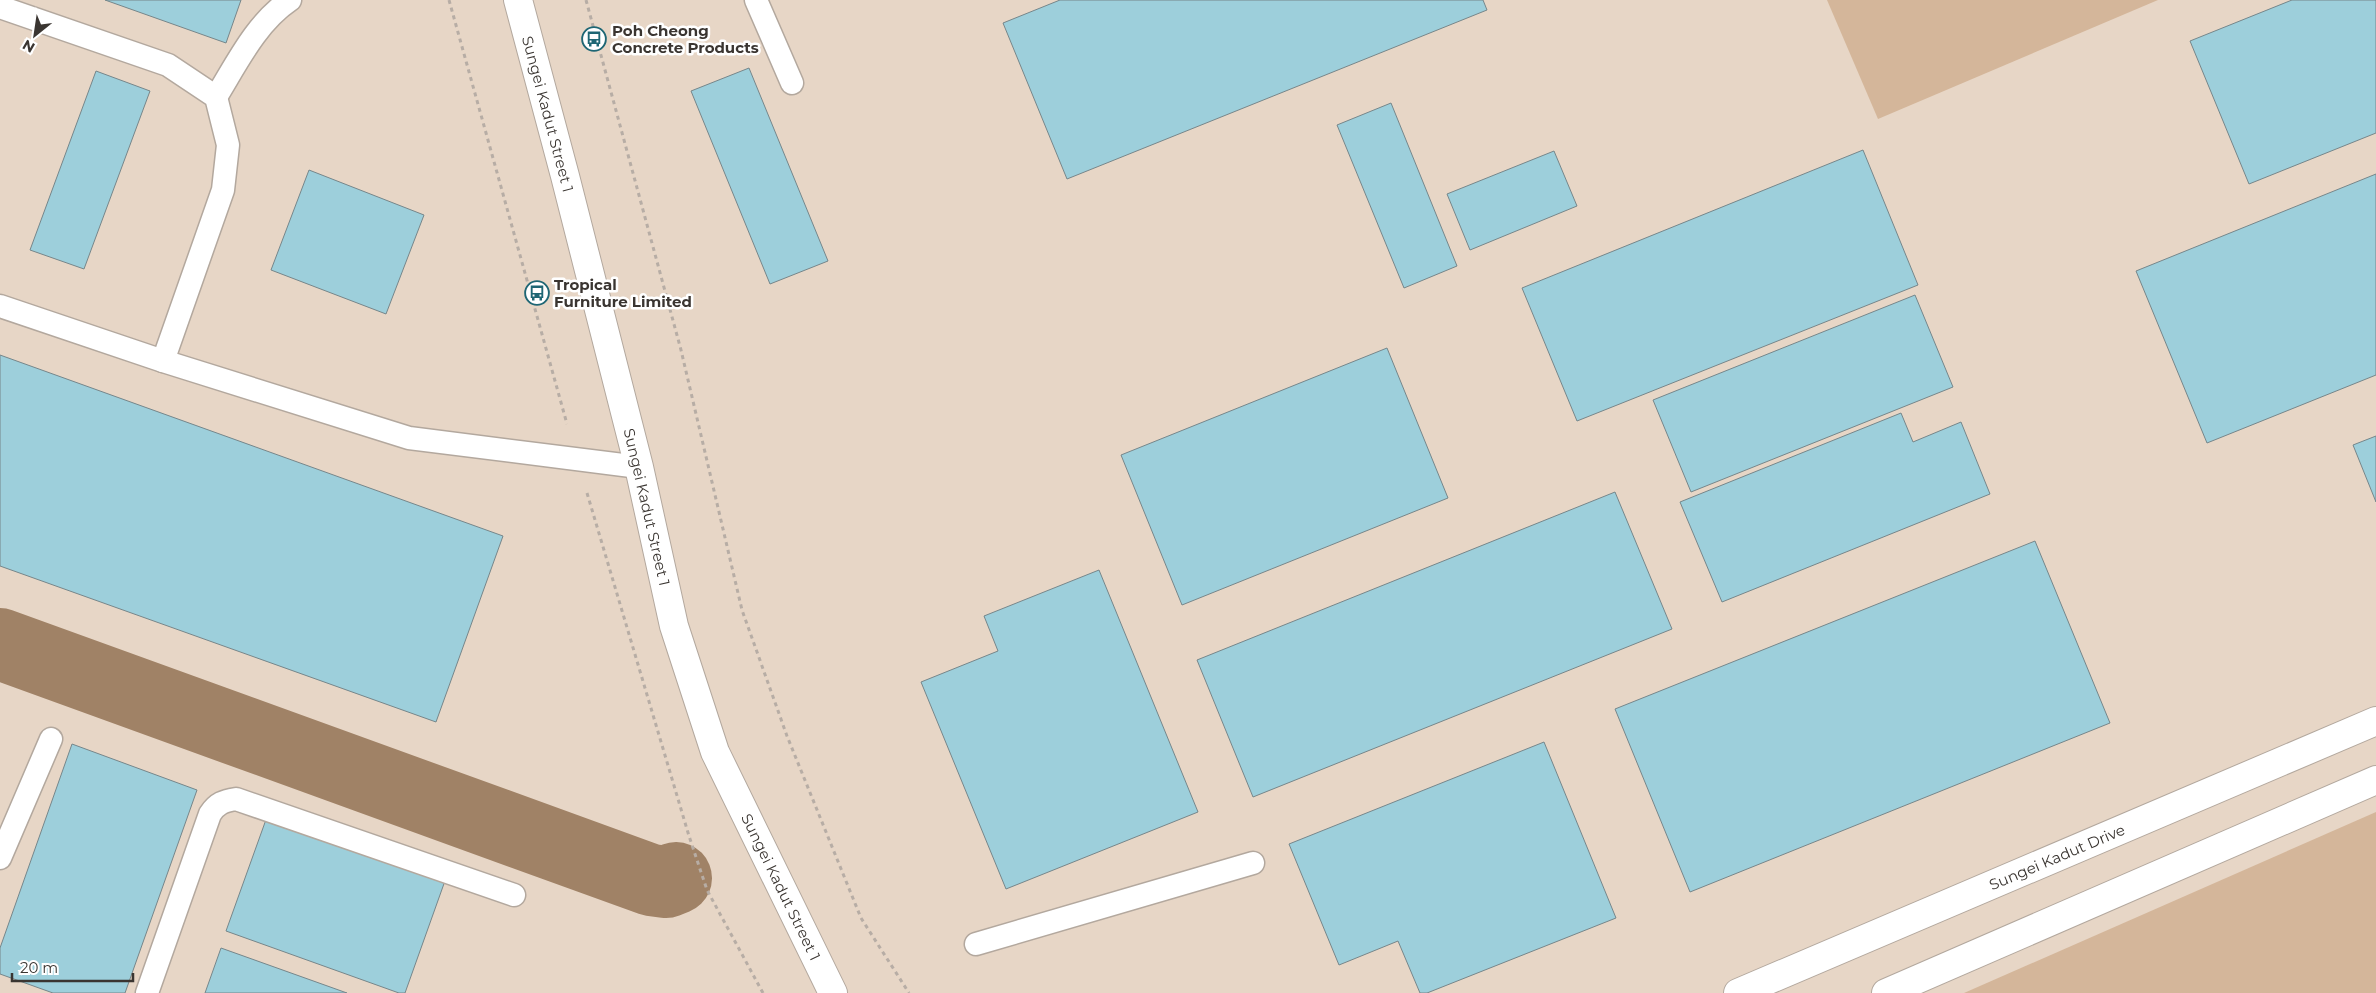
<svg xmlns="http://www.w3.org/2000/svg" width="2376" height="993" viewBox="0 0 2376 993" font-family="Montserrat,sans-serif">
<rect width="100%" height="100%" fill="#ede1d7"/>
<!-- built -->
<path fill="#e7d6c6" d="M0,0H2376V838L2036,993H0Z"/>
<!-- green -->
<g fill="#d4b69a">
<path d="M1827,0H2158L1878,119Z"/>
<path d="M2376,812V993H1964Z"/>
</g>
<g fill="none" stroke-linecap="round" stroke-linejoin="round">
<!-- river -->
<path stroke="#a08266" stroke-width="72" d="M0,644L651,880L666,882L676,878"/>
</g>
<!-- building -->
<g fill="#9dcfdb" stroke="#76868a">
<path d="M105,0H241L226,43Z"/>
<path d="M1060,0H1483L1487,10L1067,179L1003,23Z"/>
<path d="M2292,0H2376V133L2249,184L2190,41Z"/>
<path d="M749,68L828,261L770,284L691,91Z"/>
<path d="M96,71L150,91L84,269L30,250Z"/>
<path d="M1391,103L1457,266L1404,288L1337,125Z"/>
<path d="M1863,150L1918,285L1577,421L1522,288Z"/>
<path d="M1554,151L1577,206L1470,250L1447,194Z"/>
<path d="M309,170L424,215L386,314L271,270Z"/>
<path d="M2376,174V375L2207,443L2136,271Z"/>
<path d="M1915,295L1953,387L1691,492L1653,400Z"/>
<path d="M1387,348L1448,498L1182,605L1121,455Z"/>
<path d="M0,355L503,536L436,722L0,566Z"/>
<path d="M1901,413L1913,442L1961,422L1990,494L1722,602L1680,502Z"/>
<path d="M2376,436V502L2353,445Z"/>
<path d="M1615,492L1672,629L1253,797L1197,660Z"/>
<path d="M2035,541L2110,723L1690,892L1615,709Z"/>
<path d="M1099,570L1198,812L1006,889L921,682L998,651L984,616Z"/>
<path d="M1544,742L1616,918L1427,993H1420L1398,941L1339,965L1289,844Z"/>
<path d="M72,744L197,790L125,993H53L0,974V948Z"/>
<path d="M268,814L446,878L405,993H399L226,931Z"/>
<path d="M221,948L347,993H205Z"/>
</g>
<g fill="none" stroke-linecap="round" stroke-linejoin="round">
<!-- lane casing -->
<g stroke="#b3a89e" stroke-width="25">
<g id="lane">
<path d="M756,0L792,83"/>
<path d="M0,7L168,65L216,97L228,145L223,190L163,361"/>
<path d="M216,97C237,63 256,23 290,0"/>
<path d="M0,306L163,361L409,438L639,467"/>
<path d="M0,858L51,739"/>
<path d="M976,944L1253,863"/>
<path d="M147,993L210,814C217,803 224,801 236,799L514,895"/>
</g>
</g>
<!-- secondary casing -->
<g stroke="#b3a89e" stroke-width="30">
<g id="secondary">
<path d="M518,0L565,176L639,467L674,626L715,752L833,993"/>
<path d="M1738,993L2376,721"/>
<path d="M1886,993L2376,780"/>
</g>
</g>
<!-- path -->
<g stroke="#b7ada5" stroke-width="3" stroke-dasharray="4 4" stroke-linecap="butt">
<path d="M449,0L567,424"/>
<path d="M586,0L681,350L742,610L787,736L861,918L909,993"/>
<path d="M587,493L689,836L707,890L763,993"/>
</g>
<!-- lane -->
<use href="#lane" stroke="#fff" stroke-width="22"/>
<!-- secondary -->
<use href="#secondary" stroke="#fff" stroke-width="28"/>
</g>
<!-- icons -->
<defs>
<g id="bus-ring" transform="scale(1.25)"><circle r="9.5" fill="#fff" stroke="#1e6674" stroke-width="1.5"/><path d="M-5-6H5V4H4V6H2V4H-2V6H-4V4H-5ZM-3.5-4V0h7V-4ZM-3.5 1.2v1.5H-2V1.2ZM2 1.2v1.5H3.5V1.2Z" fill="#1e6674"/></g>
</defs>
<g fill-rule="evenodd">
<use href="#bus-ring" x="594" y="39"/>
<use href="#bus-ring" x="537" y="293"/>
</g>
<g text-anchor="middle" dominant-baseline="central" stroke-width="5" stroke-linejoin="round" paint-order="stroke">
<!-- poi labels -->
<g font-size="15" font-weight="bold" fill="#3a3531" stroke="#fff" text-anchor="start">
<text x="612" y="30">Poh Cheong<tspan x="612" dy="17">Concrete Products</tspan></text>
<text x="554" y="284">Tropical<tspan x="554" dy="17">Furniture Limited</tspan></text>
</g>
<!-- street labels -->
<g font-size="15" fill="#3a3531" stroke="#fff">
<text transform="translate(548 114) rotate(75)">Sungei Kadut Street 1</text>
<text transform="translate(647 507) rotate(77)">Sungei Kadut Street 1</text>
<text transform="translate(2057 857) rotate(-23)">Sungei Kadut Drive</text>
<text transform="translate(781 887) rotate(64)">Sungei Kadut Street 1</text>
</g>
</g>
<!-- north arrow -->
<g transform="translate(35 35) rotate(210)" stroke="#ffffff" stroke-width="4" paint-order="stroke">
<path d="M0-4L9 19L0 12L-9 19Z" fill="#3a3531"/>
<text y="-8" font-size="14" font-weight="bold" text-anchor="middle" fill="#3a3531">N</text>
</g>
<!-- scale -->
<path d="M12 973v8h121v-8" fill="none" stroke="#3a3531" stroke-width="2.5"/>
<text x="20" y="973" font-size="15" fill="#3a3531" stroke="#ffffff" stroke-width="4" paint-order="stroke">20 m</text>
</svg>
